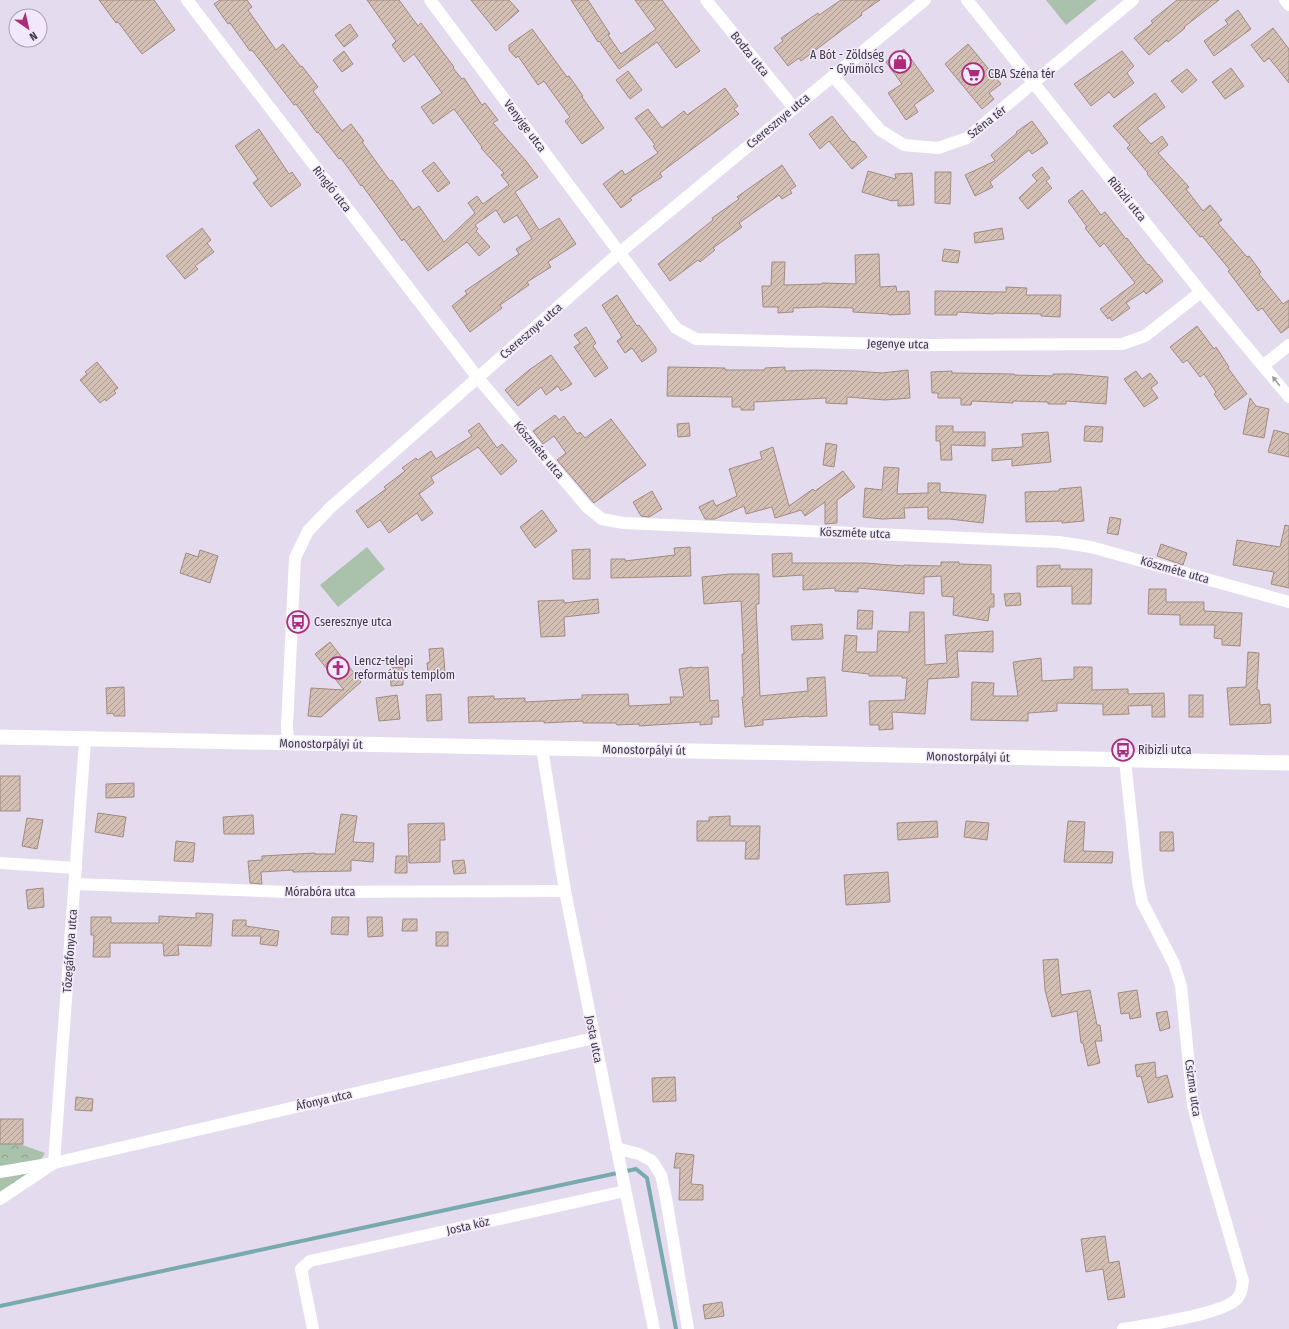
<svg xmlns="http://www.w3.org/2000/svg" width="1289" height="1329" viewBox="0 0 1289 1329" font-family="'Fira Sans Condensed',sans-serif">
<defs>
<pattern id="forest-crowns" width="20" height="18" patternUnits="userSpaceOnUse"><rect width="20" height="18" fill="#aac2ac"/><path d="M2 6a3 3 0 1 1 6 0M12 15a3 3 0 1 1 6 0" fill="none" stroke="#8c9f8e"/></pattern>
<pattern id="building-hatch" width="6" height="6" patternUnits="userSpaceOnUse"><rect width="6" height="6" fill="#d4bfb4"/><path d="M-1 1l2-2M0 6l6-6M5 7l2-2" fill="none" stroke="#ad9c94"/></pattern>
</defs>
<rect width="100%" height="100%" fill="#e5dbee"/>
<!-- forest -->
<path fill="url(#forest-crowns)" d="M0,1131L3,1138L45,1153L32,1172L0,1194Z"/>
<!-- park -->
<g fill="#aac2ac">
<path d="M1046,0H1097L1066,25Z"/>
<path d="M367,547L385,569L338,607L320,585Z"/>
</g>
<g fill="none" stroke-linecap="round" stroke-linejoin="round">
<!-- stream -->
<path stroke="#78a9ae" stroke-width="4" d="M0,1306L636,1169L647,1178L676,1329"/>
</g>
<!-- building -->
<g fill="url(#building-hatch)" stroke="#a08c82">
<path d="M99,0H154L175,30L142,54L118,22L116,23Z"/>
<path d="M220,0H247L252,7L248,10L276,50L283,44L301,67L302,66L318,87L313,91L342,131L351,124L364,141L362,142L390,181L392,180L413,210L419,206L444,242L475,213L468,203L477,196L483,204L509,185L501,175L504,173L481,148L482,147L454,109L433,124L421,107L442,93L414,54L404,62L392,45L396,41L367,0H399L418,26L421,23L454,67L453,68L462,79L464,78L482,105L485,103L498,120L493,123L526,161L538,177L515,192L539,230L559,218L576,244L548,262L551,267L527,282L529,285L500,305L502,308L470,332L452,306L467,294L465,291L519,254L516,249L532,239L517,215L504,223L496,210L475,225L478,229L476,231L490,247L479,256L467,242L428,271L404,239L402,241L362,185L361,186L341,158L339,159L318,132L317,133L296,104L294,105L252,50L250,51L230,23L228,24L214,4Z"/>
<path d="M471,0H509L519,11L496,31Z"/>
<path d="M571,0H588L610,34L608,35L621,54L656,29L635,0H662L700,51L676,68L657,42L619,69L599,41L598,42Z"/>
<path d="M841,0H880L861,13L862,15L801,61L799,58L788,66L774,48L783,41L781,38L818,13L819,15Z"/>
<path d="M1177,0H1219L1184,27L1185,28L1168,42L1167,40L1149,55L1134,38L1153,23L1151,21Z"/>
<path d="M1238,10L1251,29L1214,56L1204,41L1228,24L1225,20Z"/>
<path d="M350,24L358,36L344,47L335,35Z"/>
<path d="M1273,28L1289,49V83L1269,58L1264,62L1251,45Z"/>
<path d="M532,29L567,77L569,76L583,96L582,97L604,128L582,144L565,121L570,117L544,81L538,85L518,56L516,58L509,50V45Z"/>
<path d="M968,44L1001,84L989,93L994,99L982,109L945,64Z"/>
<path d="M904,49L934,91L914,105L918,112L906,120L888,93L902,84L886,62Z"/>
<path d="M344,51L353,64L342,72L333,60Z"/>
<path d="M1122,51L1134,66L1127,73L1134,83L1114,98L1109,92L1091,106L1074,84Z"/>
<path d="M1231,68L1244,86L1225,99L1212,82Z"/>
<path d="M1187,69L1197,80L1182,93L1171,81Z"/>
<path d="M628,71L642,90L630,99L616,80Z"/>
<path d="M725,88L738,106L734,109L739,114L660,173L662,177L630,198L632,200L621,208L603,184L622,170L625,175L658,153L653,146L655,145L635,118L648,109L662,128L684,111L687,115Z"/>
<path d="M1155,93L1165,107L1137,128L1151,144L1162,136L1168,145L1158,153L1189,187L1186,189L1203,211L1210,205L1222,220L1218,223L1247,257L1249,256L1261,272L1259,274L1283,304L1289,300V327L1281,333L1262,308L1258,311L1228,271L1230,270L1202,236L1200,237L1147,174L1148,173L1127,148L1130,145L1113,126Z"/>
<path d="M832,116L852,142L854,141L867,157L852,169L829,141L820,149L809,134Z"/>
<path d="M1032,121L1048,143L1032,154L1029,150L990,182L993,187L975,196L965,175L995,161L991,155L1017,133L1016,132Z"/>
<path d="M259,129L289,174L292,172L301,185L271,207L253,183L258,179L235,146Z"/>
<path d="M434,162L450,183L438,192L422,171Z"/>
<path d="M782,165L796,186L790,190L792,193L782,199L779,195L739,223L742,227L713,248L715,250L700,262L698,260L670,281L658,264L713,220L712,218L739,199L737,197Z"/>
<path d="M1042,167L1050,178L1046,181L1052,188L1028,209L1019,198L1037,181L1032,175Z"/>
<path d="M868,171L896,179L895,174L912,173L914,205L898,206V200L892,201L862,192Z"/>
<path d="M935,172H951L950,204L935,203Z"/>
<path d="M1082,190L1101,215L1105,212L1126,239L1127,238L1148,265L1149,264L1163,281L1146,294L1144,291L1126,303L1130,308L1112,321L1109,317L1108,319L1100,309L1135,283L1104,243L1100,247L1085,228L1087,227L1068,201Z"/>
<path d="M202,228L211,240L207,243L214,252L195,266L198,269L185,279L166,256Z"/>
<path d="M1002,228L1004,239L975,243L974,233Z"/>
<path d="M944,249L960,251L958,263L942,261Z"/>
<path d="M879,254L880,287L896,286L897,292L909,291L910,314L889,315V314L853,312V308L821,307L793,308V312L778,313V307H763L762,286H771L772,262H785L784,285L822,284V283L856,284L855,255Z"/>
<path d="M1006,287L1027,288L1026,295H1061L1060,317L1041,316V314L994,313V314L957,312V315H935V291L1006,292Z"/>
<path d="M617,295L637,326L639,325L656,348V352L642,362L632,348L625,353L617,341L622,337L602,305Z"/>
<path d="M1197,326L1214,349L1216,347L1229,367L1228,368L1247,394L1225,410L1214,394L1216,392L1204,374L1200,377L1187,360L1183,363L1170,347Z"/>
<path d="M586,327L596,343L593,346L608,368L595,377L574,347L580,343L574,335Z"/>
<path d="M551,355L572,384L561,391L558,386L546,395L541,387L518,406L505,390L529,370Z"/>
<path d="M97,362L118,388L114,391L116,393L106,401L105,399L100,403L80,380L87,374L85,372Z"/>
<path d="M668,367L725,368V370H765V368L785,367V371L813,370L856,371L882,373L908,370L910,398L885,400L847,397V404L826,403V398L754,402V410H741V407H732V397L667,396Z"/>
<path d="M952,371V373L1014,374V375L1053,376V374H1072L1108,377L1106,404L1066,401V404H1048V402L1013,401V403L972,401L971,405H961V398H938V393H932L931,372Z"/>
<path d="M1136,371L1142,379L1150,373L1158,383L1151,388L1158,398L1144,407L1124,379Z"/>
<path d="M1250,398L1256,406L1269,409L1264,438L1243,434Z"/>
<path d="M555,415L559,420L564,416L577,434L580,432L585,438L611,419L646,465L594,503L557,460L566,453L554,436L543,444L533,431Z"/>
<path d="M479,423L497,448L502,444L517,461L501,475L478,447L431,477L434,483L419,494L433,513L422,521L417,513L389,533L380,520L368,528L356,511L386,489L384,487L405,471L402,468L416,458L418,460L431,451L436,459L472,436L468,431Z"/>
<path d="M689,423L690,436L678,437L677,424Z"/>
<path d="M936,426H953V432H985V446L951,445L952,460H941L940,441H936Z"/>
<path d="M1085,426L1103,427L1102,442L1084,441Z"/>
<path d="M1274,430L1289,434V457L1268,452Z"/>
<path d="M1048,432L1051,462L1012,466V459L992,461V449L1023,447L1022,434Z"/>
<path d="M826,443L837,445L834,467L823,465Z"/>
<path d="M773,447L789,506L813,489L815,491L843,471L855,487L837,500V523L825,524V502L805,516L801,510L775,518L772,507L746,514L744,506L715,519H705L699,507L713,500L716,506L737,496L729,469L762,459L760,452Z"/>
<path d="M884,467L899,468L897,494L928,493V483H940V492L986,495L983,523L950,519H928V507L904,508L905,518L882,519L863,517L865,488L882,490Z"/>
<path d="M1081,487L1084,521L1062,523V521L1026,522L1025,492L1059,491V489Z"/>
<path d="M652,491L662,509L649,517L641,516L633,502Z"/>
<path d="M542,510L557,531L535,548L520,527Z"/>
<path d="M1110,517L1121,519L1118,535L1107,533Z"/>
<path d="M1285,525L1289,526V588L1271,584L1274,572L1233,565L1237,540L1280,547Z"/>
<path d="M1161,544L1187,553L1183,565L1157,556Z"/>
<path d="M690,547L691,576L611,578V559H625V561L675,555L674,548Z"/>
<path d="M590,549V579H573L572,550Z"/>
<path d="M200,550L218,556L210,583L180,573L186,553L198,557Z"/>
<path d="M792,553V563H865L904,566V565L941,566V562H959V564L991,565V594H994V607H990L988,621L953,615L954,597L942,596L941,576L924,577V594L858,588V592L835,591V588L803,590V575L773,577L772,554Z"/>
<path d="M1060,565V569H1092L1091,604H1072V586L1037,587V566Z"/>
<path d="M730,574H759V604H756L760,696L808,691L807,678L825,677L827,716L809,717V716L763,720V725L745,727L742,697H744L742,654H744L741,601L704,604L702,577Z"/>
<path d="M1149,589H1166V602H1204V611L1242,613L1240,646L1222,645V639L1214,638L1215,625H1180V615L1148,614Z"/>
<path d="M1020,593L1021,605L1006,606L1004,594Z"/>
<path d="M598,599L599,613L564,617L565,636L541,637L538,601L564,600V603Z"/>
<path d="M858,610L873,611L872,629H857Z"/>
<path d="M910,612H924L925,665L947,663L945,635L993,631V652L957,651L959,677L928,679L925,714L892,712L893,729L879,730V725H870L869,701L905,700L907,678H902V676H869V674L842,671L845,635L857,636L856,652H877L878,631L909,632Z"/>
<path d="M822,624L823,639L792,640L791,626Z"/>
<path d="M330,642L361,682L321,717L308,716L311,688L344,690L315,654Z"/>
<path d="M443,648L445,672L428,673L427,663L430,662L429,649Z"/>
<path d="M1248,652L1259,653L1257,690H1259L1260,705L1270,704L1271,723L1230,725L1227,688L1246,687Z"/>
<path d="M1041,658L1042,681L1074,679V667H1092V690L1128,689V694L1164,693L1165,717H1152V705L1128,706L1129,714L1103,715V704L1057,703V711L1028,713V721L971,720L972,682L994,683L993,696H1018L1013,662Z"/>
<path d="M403,667V685L391,686L390,668Z"/>
<path d="M692,667V668L708,667L710,701L718,700L719,717H712V724L700,725V722L639,726V724L617,725L616,723H583V721L544,723V721L469,723L468,697L494,696V699L525,698V702L582,699V695L628,694L629,706L671,704L670,697H684L679,669Z"/>
<path d="M124,687L125,716H114L113,713L107,714L106,688Z"/>
<path d="M441,694L442,720L427,721L426,695Z"/>
<path d="M397,695L400,719L379,721L376,698Z"/>
<rect x="1189" y="695" width="14" height="22"/>
<rect x="0" y="776" width="20" height="35"/>
<path d="M134,783V797L106,798V784Z"/>
<path d="M98,813L126,817L123,837L95,832Z"/>
<path d="M341,814L357,816L353,842L374,843L373,862L351,860V871L293,872V870L261,872L262,884L250,883L248,861L262,860V856L315,853V854H335Z"/>
<path d="M253,815L254,834H224L223,817Z"/>
<path d="M730,816V826H760L759,859H745L746,841H697V821H709V817Z"/>
<path d="M27,818L43,820L37,849L22,846Z"/>
<path d="M937,821L938,837L898,840L897,823Z"/>
<path d="M966,821L989,823L987,840L964,837Z"/>
<path d="M1068,821L1085,822L1083,851L1113,852L1112,863L1064,862Z"/>
<path d="M444,823L445,840H440V862L409,863L408,824Z"/>
<path d="M1160,832H1173L1174,851H1160Z"/>
<path d="M176,841L195,843L193,862L174,861Z"/>
<path d="M396,856H407V873H395Z"/>
<path d="M464,860L466,873L454,874L452,861Z"/>
<path d="M888,872L890,902L846,905L844,875Z"/>
<path d="M43,888L44,907L28,909L26,890Z"/>
<path d="M196,913L213,914L211,946L178,945L179,955L164,956L163,943H110V957H93L94,935H91V917H111V923H159V916L196,918Z"/>
<path d="M332,917H349L348,935L331,934Z"/>
<path d="M367,917H382L383,936L368,937Z"/>
<path d="M403,919H417V931H402Z"/>
<path d="M233,920H246V926L279,931L277,946L260,944L261,936H232Z"/>
<rect x="436" y="932" width="12" height="14"/>
<path d="M1058,959L1061,995L1090,990L1097,1025H1100L1102,1041H1095L1100,1063L1088,1066L1083,1043H1081L1077,1011L1052,1017L1045,990L1043,960Z"/>
<path d="M1137,990L1141,1017L1130,1019L1129,1013L1121,1014L1118,993Z"/>
<path d="M1167,1011L1170,1028L1160,1031L1156,1013Z"/>
<path d="M1155,1062L1156,1078L1167,1075L1173,1097L1148,1103L1141,1076L1137,1077L1135,1065Z"/>
<path d="M675,1077L676,1101L653,1102L652,1078Z"/>
<path d="M76,1097L93,1099L92,1111L75,1110Z"/>
<rect x="0" y="1119" width="23" height="25"/>
<path d="M676,1153L694,1155L691,1184L703,1185V1200H679L680,1168H674Z"/>
<path d="M1105,1236L1109,1263L1119,1261L1125,1297L1108,1300L1103,1269L1086,1272L1081,1239Z"/>
<path d="M722,1302L724,1316L705,1319L703,1305Z"/>
</g>
<g fill="none" stroke-linecap="round" stroke-linejoin="round">
<!-- minor -->
<g stroke="#fff" stroke-width="12">
<path d="M187,0L478,378L587,507L602,519L623,523L1059,542L1091,547L1289,602"/>
<path d="M430,0L676,328L696,339L928,345L1122,344L1145,336L1201,292"/>
<path d="M706,0L794,108"/>
<path d="M967,0L1201,292L1289,397"/>
<path d="M1285,0L1289,5"/>
<path d="M833,76L880,130L904,145L938,148L967,138L1133,0"/>
<path d="M1264,365L1289,345"/>
<path d="M288,743L287,726L295,558L308,531L330,508L619,253L925,0"/>
<path d="M542,748L565,891L623,1179L654,1329"/>
<path d="M0,863L76,868"/>
<path d="M75,884L287,892L565,891"/>
<path d="M616,1148L639,1154L652,1161L661,1175L666,1198L688,1329"/>
<path d="M0,1172L54,1163L594,1038"/>
<path d="M0,1199L54,1163L85,740"/>
<path d="M313,1329L301,1269L310,1261L625,1191"/>
<path d="M1123,1329C1145,1325 1230,1314 1239,1296C1242,1292 1242,1285 1243,1281L1204,1147L1193,1105L1181,986L1174,964L1142,902L1138,882L1125,760"/>
</g>
<!-- tertiary -->
<path stroke="#fff" stroke-width="15" d="M0,737L1289,763"/>
</g>
<!-- one-way arrows -->
<defs><path id="oneway-solid" d="M-6-.8H1V-3.2L6.5 0L1 3.2V.8H-6Z"/></defs>
<use fill="#9f9da0" href="#oneway-solid" transform="translate(1276 381) rotate(-129)"/>
<!-- icons -->
<defs>
<g id="shop-ring" transform="scale(1.15)"><circle r="9.5" fill="#f2e8fb" stroke="#ab2c7a" stroke-width="1.5"/><path d="M-5-2.5h2.3a2.7 3.5 0 0 1 5.4 0H5L5.5 6h-11ZM-1.5-2.5h3a1.5 2.3 0 0 0-3 0Z" fill="#ab2c7a"/></g>
<g id="supermarket-ring" transform="scale(1.15)"><circle r="9.5" fill="#f2e8fb" stroke="#ab2c7a" stroke-width="1.5"/><path d="M-6-5.5h2.5l.6 2H6L4.5 2H-2.5L-4.4-4H-6ZM-1.5 3.2a1.3 1.3 0 1 0 .1 0ZM3 3.2a1.3 1.3 0 1 0 .1 0Z" fill="#ab2c7a"/></g>
<g id="bus-ring" transform="scale(1.15)"><circle r="9.5" fill="#f2e8fb" stroke="#ab2c7a" stroke-width="1.5"/><path d="M-5-6H5V4H4V6H2V4H-2V6H-4V4H-5ZM-3.5-4V0h7V-4ZM-3.5 1.2v1.5H-2V1.2ZM2 1.2v1.5H3.5V1.2Z" fill="#ab2c7a"/></g>
<g id="church-ring" transform="scale(1.15)"><circle r="9.5" fill="#f2e8fb" stroke="#ab2c7a" stroke-width="1.5"/><path d="M-1.2-6h2.4v3.5h3.3v2.4h-3.3V6h-2.4V-.1h-3.3v-2.4h3.3Z" fill="#ab2c7a"/></g>
</defs>
<g fill-rule="evenodd">
<use href="#shop-ring" x="900" y="62"/>
<use href="#supermarket-ring" x="973" y="74"/>
<use href="#bus-ring" x="298" y="622"/>
<use href="#church-ring" x="338" y="668"/>
<use href="#bus-ring" x="1123" y="750"/>
</g>
<g text-anchor="middle" dominant-baseline="central" stroke-width="3" stroke-linejoin="round" paint-order="stroke">
<!-- street labels -->
<g font-size="12" fill="#3f3b42" stroke="#f2e8fb">
<text transform="translate(750 54) rotate(51)">Bodza utca</text>
<text transform="translate(778 121) rotate(-40)">Cseresznye utca</text>
<text transform="translate(987 122) rotate(-38)">Széna tér</text>
<text transform="translate(525 126) rotate(53)">Venyige utca</text>
<text transform="translate(332 189) rotate(52)">Ringló utca</text>
<text transform="translate(1127 199) rotate(51)">Ribizli utca</text>
<text transform="translate(531 331) rotate(-41)">Cseresznye utca</text>
<text transform="translate(898 344) rotate(1)">Jegenye utca</text>
<text transform="translate(539 450) rotate(50)">Köszméte utca</text>
<text transform="translate(855 533) rotate(2)">Köszméte utca</text>
<text transform="translate(1175 570) rotate(16)">Köszméte utca</text>
<text transform="translate(321 744) rotate(1)">Monostorpályi út</text>
<text transform="translate(644 750) rotate(1)">Monostorpályi út</text>
<text transform="translate(968 757) rotate(1)">Monostorpályi út</text>
<text x="320" y="892">Mórabóra utca</text>
<text transform="translate(70 951) rotate(-86)">Tőzegáfonya utca</text>
<text transform="translate(594 1039) rotate(79)">Josta utca</text>
<text transform="translate(1193 1088) rotate(82)">Csizma utca</text>
<text transform="translate(324 1100) rotate(-13)">Áfonya utca</text>
<text transform="translate(468 1226) rotate(-13)">Josta köz</text>
</g>
<!-- poi labels -->
<g font-size="12" fill="#3f3b42" stroke="#f2e8fb" text-anchor="start">
<text x="884" y="55" text-anchor="end">A Bót - Zöldség<tspan x="884" dy="14">- Gyümölcs</tspan></text>
<text x="988" y="74">CBA Széna tér</text>
<text x="314" y="622">Cseresznye utca</text>
<text x="354" y="661">Lencz-telepi<tspan x="354" dy="14">református templom</tspan></text>
<text x="1138" y="750">Ribizli utca</text>
</g>
</g>
<!-- north arrow -->
<g transform="translate(28 28) rotate(146)"><circle r="19" fill="#f2e8fb" stroke="#aaa3b1"/>
<path d="M0-3L7 15L0 10L-7 15Z" fill="#ab2c7a"/>
<text y="-6" font-size="11" font-weight="bold" text-anchor="middle" fill="#3f3b42">N</text>
</g>
</svg>
